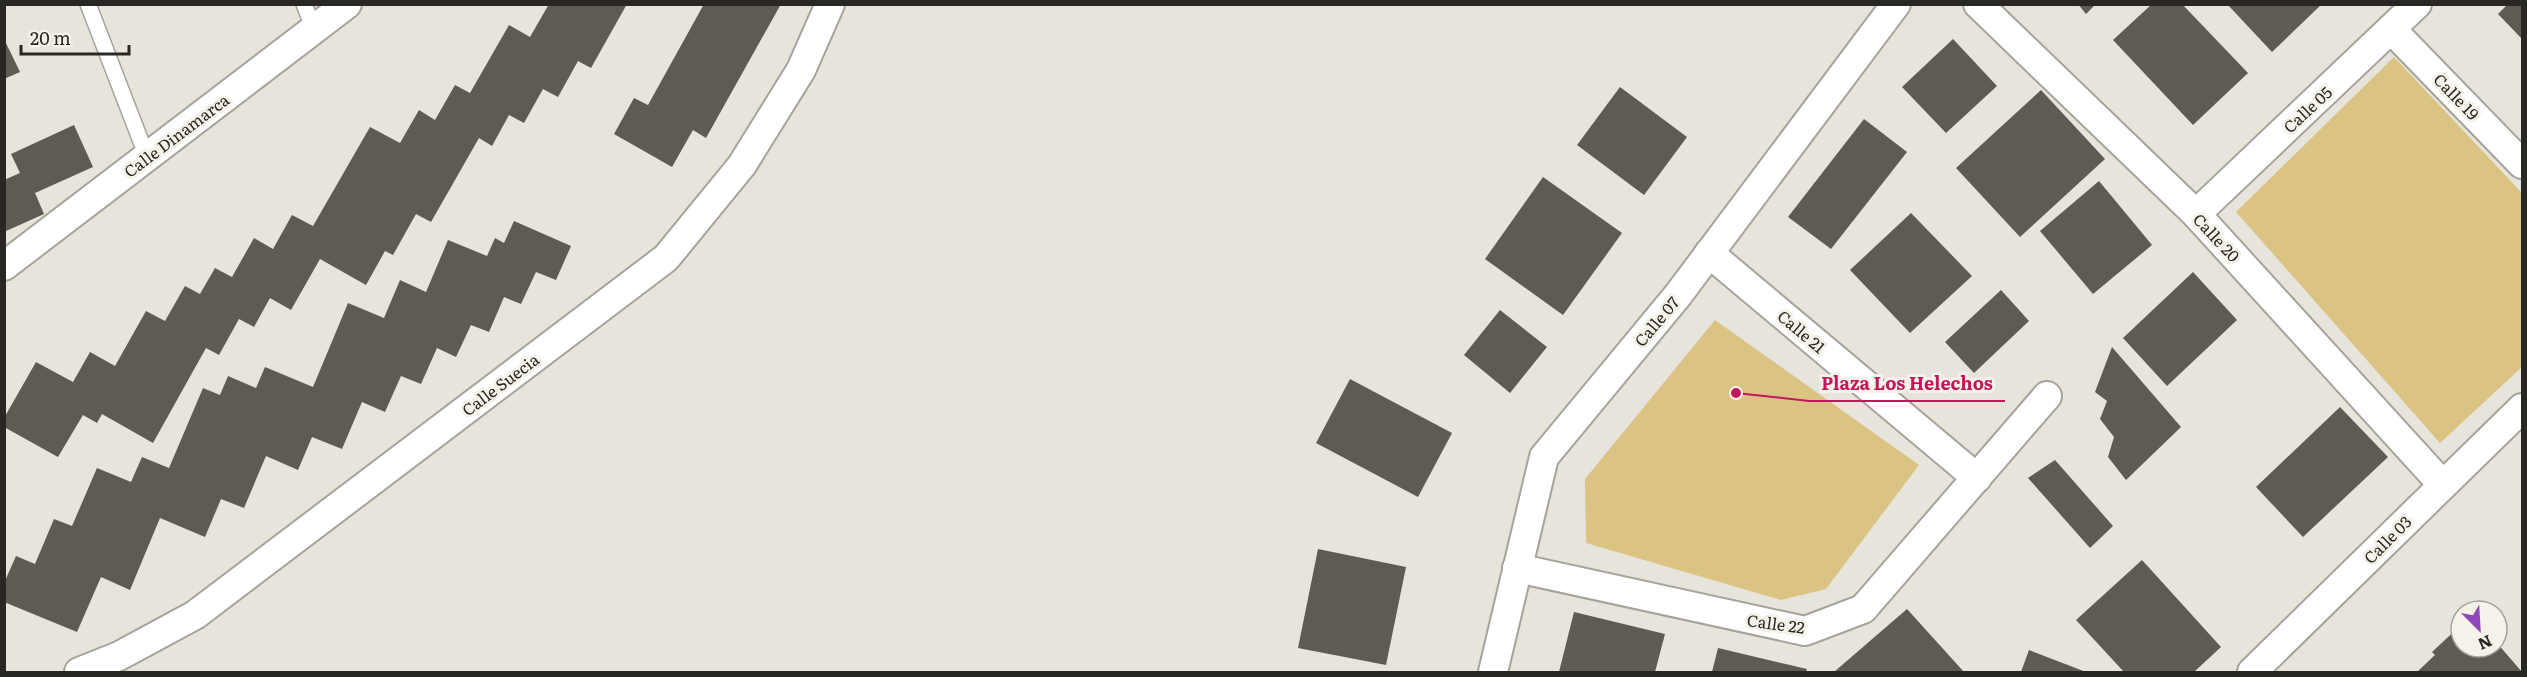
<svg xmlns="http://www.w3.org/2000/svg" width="2527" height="677" viewBox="0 0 2527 677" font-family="Literata,serif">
<rect width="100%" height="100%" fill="#e7e4dc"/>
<!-- green -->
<g fill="#dbc384">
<path d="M2394,57L2522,193V367L2440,443L2236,212Z"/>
<path d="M1715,320L1919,465L1826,589L1781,600L1586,543L1585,479Z"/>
</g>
<!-- building -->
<g fill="#5d5b54">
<path d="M549,4H627L591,68L578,61L558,97L543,89L524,123L509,115L492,146L479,138L431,222L416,214L393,255L385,251L366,285L320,259L291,310L270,298L254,327L239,319L219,355L206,348L153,443L102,414L97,423L83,415L58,457L4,427V418L36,362L73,382L90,352L115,366L146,311L165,321L185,286L200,294L215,268L232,277L254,238L273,249L292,215L313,226L370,127L400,143L419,110L435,120L455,85L470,93L509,25L530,37Z"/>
<path d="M704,4H781L706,138L693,130L672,167L614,134L634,98L648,105Z"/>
<path d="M2078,4H2096L2086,14Z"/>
<path d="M2152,4H2182L2248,73L2193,125L2113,40Z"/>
<path d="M2227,4H2322L2272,52Z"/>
<path d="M2508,4H2522V39L2498,14Z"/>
<path d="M4,39L20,72L4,79Z"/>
<path d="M1953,39L1997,86L1946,133L1902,87Z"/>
<path d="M1620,87L1687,137L1644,195L1577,145Z"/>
<path d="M2041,90L2105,159L2020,237L1956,168Z"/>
<path d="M1864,119L1907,152L1831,249L1788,217Z"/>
<path d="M74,125L93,167L35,193L44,214L4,232V180L20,173L11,154Z"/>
<path d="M1543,177L1622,233L1563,315L1485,259Z"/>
<path d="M2099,181L2152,245L2093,294L2040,231Z"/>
<path d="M1911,213L1972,276L1910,333L1850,270Z"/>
<path d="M514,221L571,246L556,280L536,272L521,304L504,297L489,332L471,325L456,357L437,348L421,384L401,376L385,412L362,402L342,449L312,437L298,470L266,456L244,508L221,499L205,537L160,518L130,590L101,577L77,632L4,602V583L16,556L35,564L54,519L72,526L97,468L131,482L142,457L169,468L203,388L220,395L228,376L256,388L265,367L313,387L348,303L384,318L400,280L426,292L448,240L487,256L495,238L504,243Z"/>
<path d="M2193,272L2237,320L2167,386L2123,338Z"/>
<path d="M2001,290L2029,321L1974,373L1945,342Z"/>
<path d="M1500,310L1547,347L1510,393L1464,355Z"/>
<path d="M2112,347L2181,427L2126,480L2108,457L2114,437L2100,419L2107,401L2095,392Z"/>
<path d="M1350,379L1452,433L1418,497L1316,443Z"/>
<path d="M2340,407L2388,457L2303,537L2256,487Z"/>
<path d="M2055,460L2113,526L2090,548L2028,478Z"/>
<path d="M1318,549L1406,567L1386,665L1298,648Z"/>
<path d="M2142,560L2221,647L2194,672H2124L2076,620Z"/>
<path d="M1907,609L1964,672H1834Z"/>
<path d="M1574,612L1665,634L1655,672H1559Z"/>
<path d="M2461,625V647H2497V643L2522,672H2417L2435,655L2432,652Z"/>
<path d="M1718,648L1807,669L1806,672H1712Z"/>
<path d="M2029,650L2086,672H2021Z"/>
</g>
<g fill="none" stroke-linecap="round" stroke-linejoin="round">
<!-- lane casing -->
<g stroke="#a6a39b" stroke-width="18">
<g id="lane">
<path d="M88,4L147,157"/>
<path d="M304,4L314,30"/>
</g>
</g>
<!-- street casing -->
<g stroke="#a6a39b" stroke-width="32">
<g id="street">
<path d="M1978,4L2196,214L2442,484"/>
<path d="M2391,29L2522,164"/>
<path d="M2196,214L2417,4"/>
<path d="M1709,253L1977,478"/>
<path d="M4,266L347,4"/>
<path d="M1517,568L1805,631L1863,609L2047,396"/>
<path d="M79,672L119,656L195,615L666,258L742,165L801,70L830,4"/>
<path d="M1493,672L1544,457L1678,295L1896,4"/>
<path d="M2252,672L2522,408"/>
</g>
</g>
<!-- lane -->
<use href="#lane" stroke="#fff" stroke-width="15"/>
<!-- street -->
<use href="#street" stroke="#fff" stroke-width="28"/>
</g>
<g text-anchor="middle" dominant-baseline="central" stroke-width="6" stroke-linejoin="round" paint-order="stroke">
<!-- street labels -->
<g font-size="16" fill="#282724" stroke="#f5f2e9">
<text transform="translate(2457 96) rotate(46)">Calle 19</text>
<text transform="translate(2307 109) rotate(-43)">Calle 05</text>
<text transform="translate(176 135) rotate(-37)">Calle Dinamarca</text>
<text transform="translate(2217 237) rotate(47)">Calle 20</text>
<text transform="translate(1656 321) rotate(-50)">Calle 07</text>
<text transform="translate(1802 331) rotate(40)">Calle 21</text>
<text transform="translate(500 384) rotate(-37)">Calle Suecia</text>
<text transform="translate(2387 539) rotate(-45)">Calle 03</text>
<text transform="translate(1776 623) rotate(8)">Calle 22</text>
</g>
</g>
<!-- callouts -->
<path fill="none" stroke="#c2185b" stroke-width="2" d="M1736 393L1809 401H2005"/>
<circle fill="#c2185b" stroke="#f5f2e9" stroke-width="2" cx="1736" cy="393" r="6"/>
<g font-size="18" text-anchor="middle" font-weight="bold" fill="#c2185b" stroke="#f5f2e9" stroke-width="6" stroke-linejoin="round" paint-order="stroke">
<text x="1907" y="390">Plaza Los Helechos</text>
</g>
<!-- border -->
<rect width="2527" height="677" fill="none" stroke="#282724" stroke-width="12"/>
<!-- north arrow -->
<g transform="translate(2479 629) rotate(156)"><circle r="28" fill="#f5f2e9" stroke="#a3a19a" stroke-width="1.5"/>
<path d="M0-4.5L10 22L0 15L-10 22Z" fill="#9147b9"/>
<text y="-9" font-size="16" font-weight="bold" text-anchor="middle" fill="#282724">N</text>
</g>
<!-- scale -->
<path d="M21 45v9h108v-9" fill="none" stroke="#282724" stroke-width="3"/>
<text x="30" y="45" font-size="18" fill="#282724" stroke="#f5f2e9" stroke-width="4.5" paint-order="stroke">20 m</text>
</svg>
